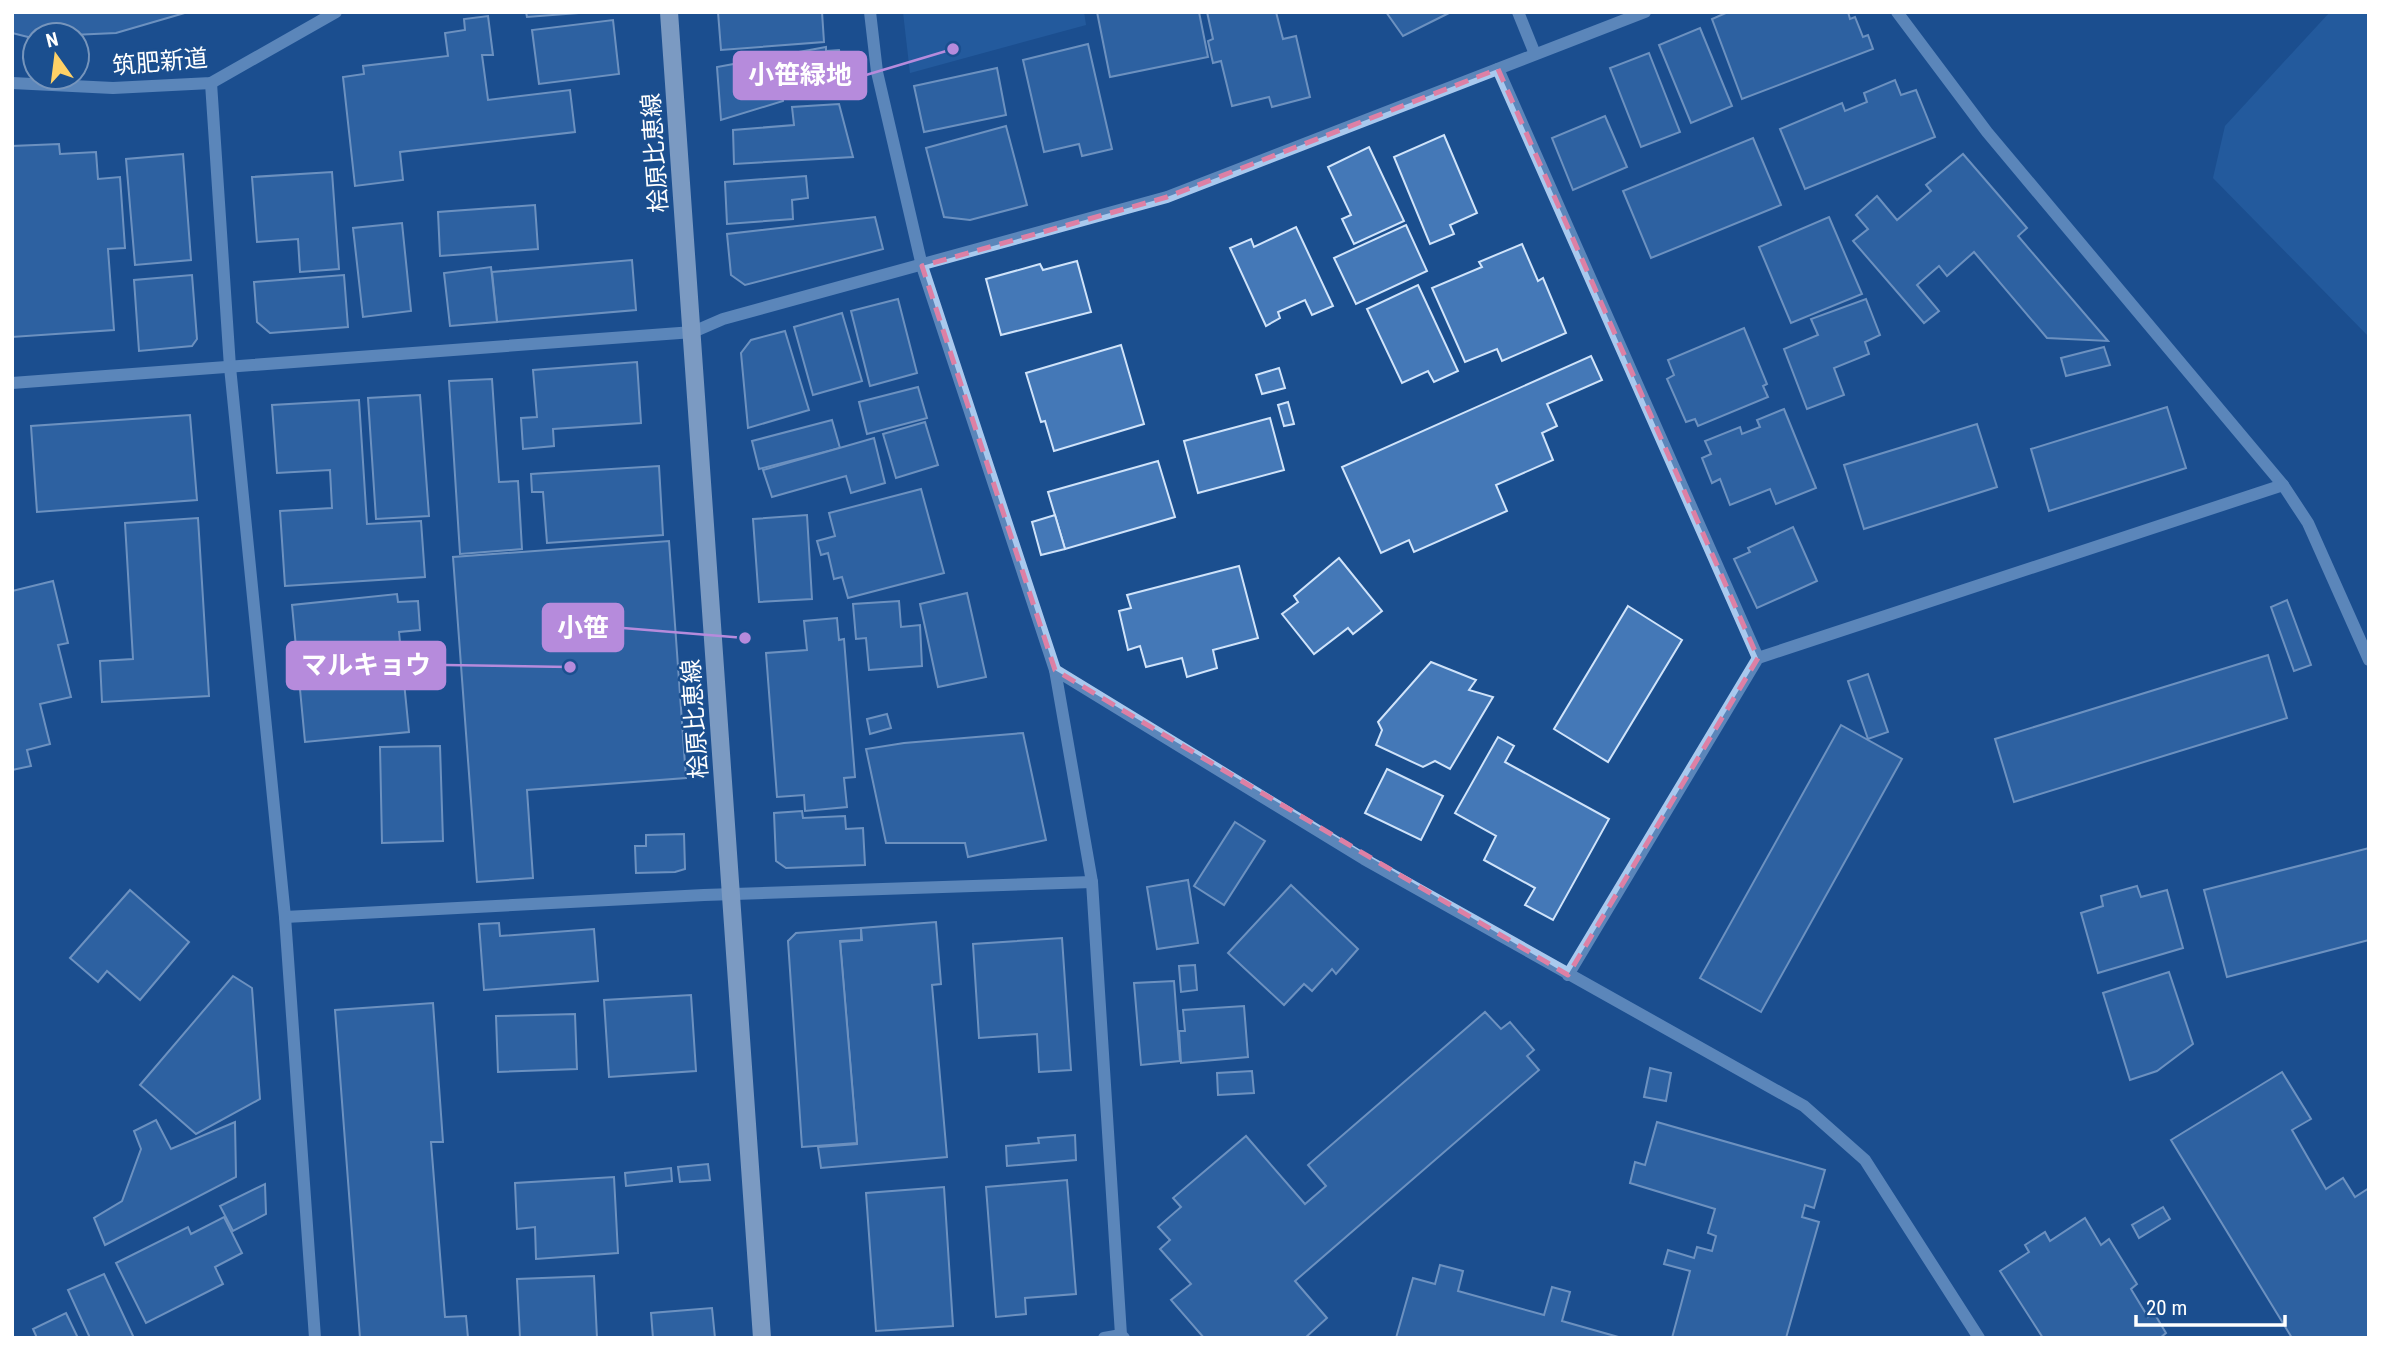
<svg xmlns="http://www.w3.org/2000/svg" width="2381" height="1350" viewBox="0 0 2381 1350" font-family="'Roboto Condensed','Noto Sans JP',sans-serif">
<rect width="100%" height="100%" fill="#1b4f8f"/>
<!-- green -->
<g fill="#2e69ad">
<path d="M903,12H1084L1086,25L910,73Z"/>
<path d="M2330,12H2369V337L2213,178L2225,126Z"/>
</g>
<!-- building -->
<g fill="#4478b7" stroke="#cfe3fa" stroke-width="2">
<path d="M12,12H188L116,33L28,37L12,33Z"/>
<path d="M526,12H592L527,17Z"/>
<path d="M718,12H822L824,42L721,50Z"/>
<path d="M1097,12H1199L1208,57L1110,77Z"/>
<path d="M1207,12H1276L1283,39L1296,36L1310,97L1272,107L1269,97L1232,106L1221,61L1213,63L1208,41L1213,39Z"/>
<path d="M1386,12H1451L1403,36Z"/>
<path d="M1728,12H1848L1850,19L1855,17L1863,37L1868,35L1873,49L1742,99L1712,19Z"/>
<path d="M488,16L493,55H482L488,100L570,90L575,132L400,152L403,180L355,186L343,77L364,74L363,66L448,56L445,33L465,30L464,19Z"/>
<path d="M613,20L619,74L539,84L532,30Z"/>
<path d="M1700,28L1732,106L1691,123L1659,45Z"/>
<path d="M1088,44L1112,149L1082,156L1079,144L1044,152L1023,60Z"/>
<path d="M826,47V51L839,50L844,75L784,93L783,101L721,120L717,67Z"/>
<path d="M1649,53L1680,132L1641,147L1610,68Z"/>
<path d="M997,68L1006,115L924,132L914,86Z"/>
<path d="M1895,80L1901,95L1916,90L1935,137L1805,189L1780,129L1842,103L1845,111L1867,102L1864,93Z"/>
<path d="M839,104L853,157L734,164L733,130L794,125L792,107Z"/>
<path d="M1605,116L1627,167L1573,190L1552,138Z"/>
<path d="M1006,126L1027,205L970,220L944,217L926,148Z"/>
<path d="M1444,135L1477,213L1450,225L1454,234L1430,244L1394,157Z"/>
<path d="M1753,138L1781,205L1651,258L1623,191Z"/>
<path d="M59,144L60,154L96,152L98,179L120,177L125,248L108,249L114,330L12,337V146Z"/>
<path d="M1369,147L1404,221L1354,244L1342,219L1351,215L1328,167Z"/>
<path d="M183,154L191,260L135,265L126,159Z"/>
<path d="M1963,154L2027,228L2018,236L2108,341L2047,338L1974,252L1947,276L1939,266L1917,285L1939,311L1924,323L1853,241L1868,229L1856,215L1877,196L1897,220L1931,191L1926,185Z"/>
<path d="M332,172L339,269L300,272L298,239L257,242L252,177Z"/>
<path d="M806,176L808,198L792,200L793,219L727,224L725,182Z"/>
<path d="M535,205L538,249L440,256L438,212Z"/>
<path d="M875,217L883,249L745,285L731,275L727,234Z"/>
<path d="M1829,217L1862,294L1791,323L1759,247Z"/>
<path d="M402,223L411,311L363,317L353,228Z"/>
<path d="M1406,225L1427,271L1356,304L1334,258Z"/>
<path d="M1296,227L1333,306L1312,315L1305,300L1278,312L1280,318L1266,326L1230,248L1251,239L1254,247Z"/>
<path d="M1522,244L1538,281L1543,278L1566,333L1502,361L1497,349L1465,362L1432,288L1482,267L1479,262Z"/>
<path d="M632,260L636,310L497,322L492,272Z"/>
<path d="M1077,261L1091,312L1001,335L986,279L1040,264L1043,270Z"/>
<path d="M491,267L497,322L450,326L444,273Z"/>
<path d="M192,275L197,339L192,346L139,351L134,280Z"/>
<path d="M344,275L348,327L270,333L257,322L254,282Z"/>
<path d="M1418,285L1458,371L1434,382L1428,371L1402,383L1367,309Z"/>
<path d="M898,299L917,373L870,386L851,311Z"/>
<path d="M1866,299L1880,335L1865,342L1869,354L1834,368L1844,395L1807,409L1784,349L1818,335L1811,319Z"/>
<path d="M842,313L862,381L813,395L794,327Z"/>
<path d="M1744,328L1767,384L1763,386L1768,397L1698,426L1695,419L1686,422L1667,379L1674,375L1668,360Z"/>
<path d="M785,331L809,410L748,428L741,353L751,340Z"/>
<path d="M1121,345L1144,424L1054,451L1045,421L1041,422L1026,373Z"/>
<path d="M2104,347L2110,365L2066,376L2061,358Z"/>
<path d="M1591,356L1602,380L1547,404L1557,426L1542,433L1553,460L1496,485L1507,511L1414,552L1409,540L1381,553L1342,467Z"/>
<path d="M637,362L641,423L553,429L554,446L523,449L521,418L537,417L533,370Z"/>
<path d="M1279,368L1285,388L1262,394L1256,375Z"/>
<path d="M492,379L499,482L518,481L522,549L460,554L449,381Z"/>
<path d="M918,387L927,418L867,434L859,402Z"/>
<path d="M420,395L429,516L376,519L368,398Z"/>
<path d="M359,400L367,524L421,521L425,577L285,586L280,511L332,508L330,470L277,473L272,405Z"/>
<path d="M1288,402L1294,424L1284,426L1278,405Z"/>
<path d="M2167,407L2186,468L2049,511L2031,449Z"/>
<path d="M1784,409L1816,488L1776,504L1770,489L1730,505L1720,479L1712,483L1702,458L1711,454L1705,441L1740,427L1742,434L1760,427L1757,420Z"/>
<path d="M190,415L197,500L37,512L31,426Z"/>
<path d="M1270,418L1284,470L1198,493L1184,441Z"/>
<path d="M832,420L840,448L759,469L752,441Z"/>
<path d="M925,422L938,465L896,478L883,434Z"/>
<path d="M1977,424L1997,487L1864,529L1844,465Z"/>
<path d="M874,438L885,483L851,493L846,476L772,497L763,470Z"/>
<path d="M1158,461L1175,517L1065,549L1048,492Z"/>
<path d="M659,466L663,535L547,543L543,492H532L531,474Z"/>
<path d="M921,489L944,573L848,598L842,577L834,579L828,553L821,555L817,541L835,536L829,513Z"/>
<path d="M807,515L812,599L759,602L753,519Z"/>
<path d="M1055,515L1065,549L1041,555L1032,522Z"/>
<path d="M198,518L209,696L102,702L100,661L133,659L125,523Z"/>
<path d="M1793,527L1817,581L1757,608L1734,559L1750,552L1748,548Z"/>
<path d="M669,541L686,778L527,790L533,878L477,882L453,557Z"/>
<path d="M1339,558L1382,611L1353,634L1348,628L1314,654L1282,614L1298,602L1294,596Z"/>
<path d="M1239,566L1258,638L1213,650L1217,668L1187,677L1182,658L1146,667L1140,646L1128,650L1119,611L1131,608L1127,595Z"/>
<path d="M53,581L68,643L58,645L71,697L40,704L50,744L27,750L31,766L12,770V591Z"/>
<path d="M967,593L986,677L938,687L920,604Z"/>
<path d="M397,594L398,602L418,601L420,630L399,632L409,732L305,742L292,605Z"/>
<path d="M2287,600L2311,665L2294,671L2271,607Z"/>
<path d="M899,601L901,627L920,625L922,666L869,670L866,638L856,639L853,604Z"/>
<path d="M1628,606L1682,640L1608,762L1554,729Z"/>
<path d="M837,618L839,640L844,639L855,777L844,778L847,807L805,811L804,795L777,797L766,653L807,650L804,621Z"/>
<path d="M2268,655L2287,718L2014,802L1995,739Z"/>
<path d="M1431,662L1476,680L1469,690L1493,697L1450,769L1435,761L1423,767L1376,745L1382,730L1378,722Z"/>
<path d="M1868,674L1888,732L1868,739L1848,681Z"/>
<path d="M887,714L891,728L870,734L867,719Z"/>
<path d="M1841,725L1902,759L1761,1012L1700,978Z"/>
<path d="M1023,733L1046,840L968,857L965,843H886L866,749L904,743Z"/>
<path d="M1498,737L1514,746L1505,762L1609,819L1553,920L1525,905L1535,888L1484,860L1496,836L1455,813Z"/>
<path d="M440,746L443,841L382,843L380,747Z"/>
<path d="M1387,769L1443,796L1421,840L1365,813Z"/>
<path d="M802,811L803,818L845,816L846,829L863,828L865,865L786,868L776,861L774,813Z"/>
<path d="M1235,822L1265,841L1224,905L1194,886Z"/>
<path d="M684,834L685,869L675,872L636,873L635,846H646V835Z"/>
<path d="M2369,848V940L2227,977L2204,890Z"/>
<path d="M1188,880L1198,943L1157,949L1147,887Z"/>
<path d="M1291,885L1358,949L1336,974L1332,969L1312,991L1304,984L1284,1005L1228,953Z"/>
<path d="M2137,886L2141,897L2167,890L2183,948L2098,973L2081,913L2103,906L2101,896Z"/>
<path d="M130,890L189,942L140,1000L107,971L98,982L70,958Z"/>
<path d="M936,922L941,984L932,985L947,1157L821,1168L818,1147L857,1144L840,942L862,940L861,928Z"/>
<path d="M499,923L500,936L594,929L598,981L484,990L479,924Z"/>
<path d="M861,928V940L840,941L857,1143L802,1147L788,941L796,933Z"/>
<path d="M1062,938L1071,1070L1039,1072L1037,1034L979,1038L973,944Z"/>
<path d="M1195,965L1197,990L1181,992L1179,966Z"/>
<path d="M2169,972L2193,1044L2157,1071L2130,1080L2103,993Z"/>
<path d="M233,976L252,988L260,1099L196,1134L140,1085Z"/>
<path d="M1174,981L1180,1061L1141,1065L1134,983Z"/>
<path d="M691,995L696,1071L609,1077L604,1000Z"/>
<path d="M433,1003L443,1142H431L445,1317L466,1316L468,1338H360L335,1010Z"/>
<path d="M1244,1006L1248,1057L1181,1063L1179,1031H1185L1183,1010Z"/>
<path d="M1485,1012L1501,1029L1510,1022L1534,1050L1527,1056L1539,1070L1295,1281L1327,1318L1305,1338H1204L1171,1300L1191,1284L1160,1249L1170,1240L1158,1227L1181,1207L1173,1198L1246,1136L1305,1204L1326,1186L1308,1165Z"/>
<path d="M575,1014L577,1069L498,1072L496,1016Z"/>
<path d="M1650,1068L1671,1073L1666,1101L1644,1097Z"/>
<path d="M1252,1071L1254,1093L1218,1095L1217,1073Z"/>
<path d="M2282,1072L2311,1119L2292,1130L2326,1189L2343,1178L2355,1197L2369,1188V1338H2292L2171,1140Z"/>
<path d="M156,1120L171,1149L235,1122L236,1177L105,1245L94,1218L122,1201L141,1149L134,1131Z"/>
<path d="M1657,1122L1825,1170L1814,1208L1805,1205L1802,1217L1819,1222L1786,1338H1672L1690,1271L1664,1264L1668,1250L1694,1258L1697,1247L1712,1251L1716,1236L1708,1233L1715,1209L1630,1183L1635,1162L1645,1165Z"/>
<path d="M1075,1135L1076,1160L1007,1166L1006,1146L1039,1143L1038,1138Z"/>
<path d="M708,1164L710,1180L680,1182L678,1167Z"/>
<path d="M671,1168L672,1181L626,1186L625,1173Z"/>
<path d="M614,1177L618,1253L536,1259L535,1227L517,1229L515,1183Z"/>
<path d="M1067,1180L1076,1294L1025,1298L1026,1314L996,1317L986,1187Z"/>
<path d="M265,1184L266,1214L233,1231L220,1206Z"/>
<path d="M944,1187L953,1326L876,1331L866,1193Z"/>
<path d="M2163,1207L2170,1219L2139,1238L2132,1225Z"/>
<path d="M224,1217L242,1253L215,1267L223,1284L146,1323L116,1263L188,1227L191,1234Z"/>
<path d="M2085,1218L2101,1245L2109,1239L2137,1284L2131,1289L2148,1317L2154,1313L2166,1333L2160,1338H2043L2000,1271L2029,1252L2025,1245L2045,1232L2050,1241Z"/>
<path d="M1440,1265L1463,1271L1458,1291L1544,1315L1552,1287L1570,1292L1562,1321L1622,1338H1396L1413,1278L1435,1284Z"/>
<path d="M104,1274L134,1338H90L68,1290Z"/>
<path d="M594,1276L597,1338H520L517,1279Z"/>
<path d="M712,1308L715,1338H653L651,1313Z"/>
<path d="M66,1313L78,1338H37L33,1329Z"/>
</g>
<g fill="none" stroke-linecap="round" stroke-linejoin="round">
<!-- minor -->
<g stroke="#a9c9ee" stroke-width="12">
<path d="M870,12L877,72L922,266L1055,670L1092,882L1121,1335L1124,1338"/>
<path d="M1518,12L1535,54"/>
<path d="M1897,12L1987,132L2283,485L2308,523L2369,660"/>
<path d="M1498,69L1758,658"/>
<path d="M12,83L113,88L211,83L336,12"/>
<path d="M211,83L230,367L285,917L315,1338"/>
<path d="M12,383L693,332L723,319L1167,197L1645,12"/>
<path d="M1055,670L1364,859L1804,1106L1865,1160L1979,1338"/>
<path d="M285,917L704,895L1092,882"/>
<path d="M1568,975L1758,658L2283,485"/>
<path d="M1104,1338L1121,1335"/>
</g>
<!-- major -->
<path stroke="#f0f6ff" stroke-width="18" d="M669,12L762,1338"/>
</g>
<!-- marked area -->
<path d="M0 0H2381V1350H0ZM1498,69L1758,658L1568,975L1055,670L922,266L1167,197Z" fill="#1b4f8f" fill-opacity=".55" fill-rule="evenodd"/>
<path fill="none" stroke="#dd80a5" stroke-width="5" stroke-dasharray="14 9" stroke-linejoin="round" d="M1498,69L1758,658L1568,975L1055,670L922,266L1167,197Z"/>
<g text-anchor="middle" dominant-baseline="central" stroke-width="5" stroke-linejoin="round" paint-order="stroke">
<!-- street labels -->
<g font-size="24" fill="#fff" stroke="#1b4f8f">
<text transform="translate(160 62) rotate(-5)">筑肥新道</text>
<text transform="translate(655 153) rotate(-94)">桧原比恵線</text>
<text transform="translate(695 719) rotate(-94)">桧原比恵線</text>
</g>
</g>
<!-- callouts -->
<path fill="none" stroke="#b68bdc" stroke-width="2.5" d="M953 49L866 75M745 638L623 628M570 667L445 665"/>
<g fill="#b68bdc" stroke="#1b4f8f" stroke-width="2.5">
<circle cx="953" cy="49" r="7"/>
<circle cx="745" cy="638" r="7"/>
<circle cx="570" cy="667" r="7"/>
</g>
<g fill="#b68bdc" stroke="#b68bdc" stroke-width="2.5">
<rect x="734" y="52" width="132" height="47" rx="7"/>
<rect x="543" y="604" width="80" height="47" rx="7"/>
<rect x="287" y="642" width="158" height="47" rx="7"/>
</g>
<g font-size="26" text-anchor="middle" font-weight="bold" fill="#fff">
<text x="800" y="84">小笹緑地</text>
<text x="583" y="637">小笹</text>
<text x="366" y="674">マルキョウ</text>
</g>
<!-- border -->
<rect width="2381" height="1350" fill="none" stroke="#ffffff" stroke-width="28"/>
<!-- north arrow -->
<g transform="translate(56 56) rotate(346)"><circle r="33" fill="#1b4f8f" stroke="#7695bc" stroke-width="2"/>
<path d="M0-5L12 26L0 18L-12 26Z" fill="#ffd166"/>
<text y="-10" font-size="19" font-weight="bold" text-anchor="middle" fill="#ffffff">N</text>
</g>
<!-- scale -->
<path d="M2136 1315v10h149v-10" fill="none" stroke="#ffffff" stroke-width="3.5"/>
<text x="2146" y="1315" font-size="21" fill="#ffffff" stroke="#1b4f8f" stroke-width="5" paint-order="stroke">20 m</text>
</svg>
